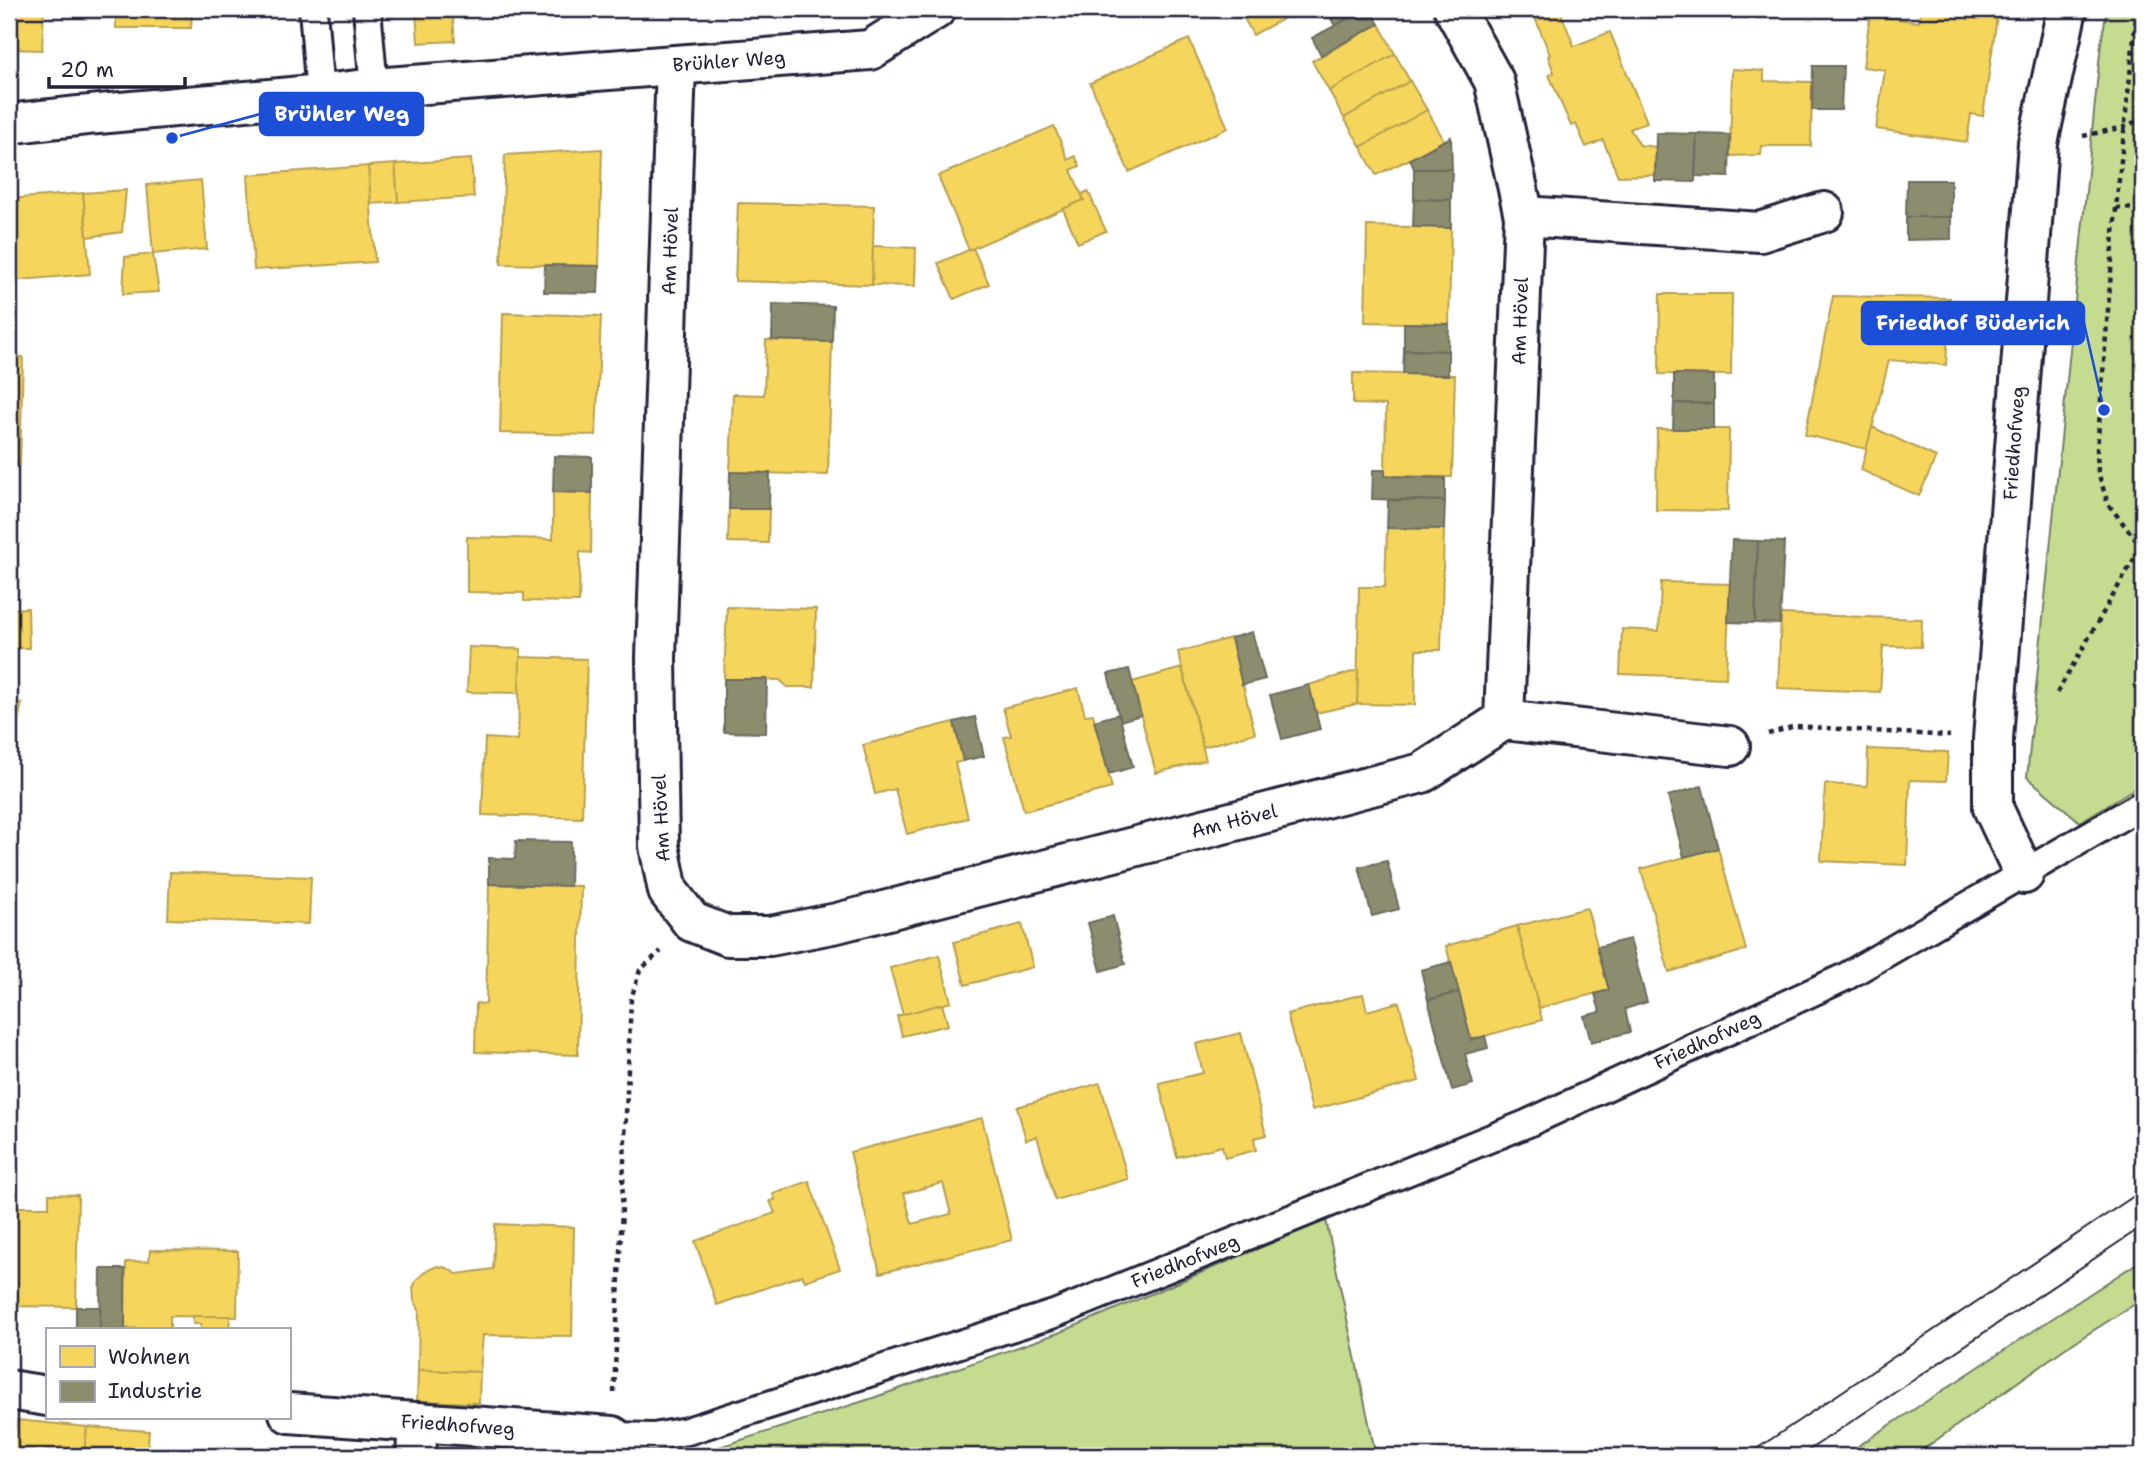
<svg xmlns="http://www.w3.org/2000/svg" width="2152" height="1465" viewBox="0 0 2152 1465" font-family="'Shantell Sans',sans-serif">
<rect width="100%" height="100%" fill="#fff"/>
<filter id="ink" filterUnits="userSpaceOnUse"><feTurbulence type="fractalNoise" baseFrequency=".0143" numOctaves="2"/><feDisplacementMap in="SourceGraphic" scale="14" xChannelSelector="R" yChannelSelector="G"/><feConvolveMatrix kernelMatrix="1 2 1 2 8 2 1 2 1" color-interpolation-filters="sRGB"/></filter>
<g filter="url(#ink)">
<!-- green -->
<g fill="#c4db90" stroke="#737e66" stroke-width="2">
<path d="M2107,9H2143V783L2080,822L2027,777L2101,43Z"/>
<path d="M1326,1220L1376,1456H713V1449L870,1399L1061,1332Z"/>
<path d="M2143,1259V1299L2064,1349L1914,1456H1843Z"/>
</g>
<!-- homes -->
<g fill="#f6d55c" stroke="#b69f52" stroke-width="2" fill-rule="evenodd">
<path d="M9,9H44L42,50L9,49Z"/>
<path d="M116,9H265V16L208,15V11L192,10L191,28H116Z"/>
<path d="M416,9H452L455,41L418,43Z"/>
<path d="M1239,9H1301L1253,35Z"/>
<path d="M1921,9H1998L1983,116L1971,114L1967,142L1876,129L1885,70L1863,67L1870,15L1919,22Z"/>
<path d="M1560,10L1574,46L1610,32L1647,122L1630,129L1640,145L1656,147L1655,175L1618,176L1603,140L1586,147L1576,124L1571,126L1549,75L1554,73L1548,56L1550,55L1536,20Z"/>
<path d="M1379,24L1395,54L1329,91L1312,61Z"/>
<path d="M1189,39L1228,128L1129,172L1090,83Z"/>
<path d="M1395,54L1410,81L1344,118L1329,91Z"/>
<path d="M1732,69L1764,71V81L1812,82L1811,146H1762L1761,155L1730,156Z"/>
<path d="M1410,81L1427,110L1361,147L1344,118Z"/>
<path d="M1427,110L1444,140L1410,159L1376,175L1361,147Z"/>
<path d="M1054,126L1068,160L1075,156L1080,166L1071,170L1084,200L969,250L938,176Z"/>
<path d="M602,149L599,266L501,264L505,155Z"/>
<path d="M471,159L474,197L398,202L395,164Z"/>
<path d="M395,164L398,202L371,204L368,166Z"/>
<path d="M368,166L375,262L254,270L248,175Z"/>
<path d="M201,180L207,249L153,254L147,185Z"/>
<path d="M126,190L122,232L87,237L83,193Z"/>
<path d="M1088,191L1106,231L1078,243L1063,209L1084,200L1082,194Z"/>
<path d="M83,193L90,274L9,281V199Z"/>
<path d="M738,203L874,206L872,285L735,281Z"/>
<path d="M1367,226L1451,228L1449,324L1365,322Z"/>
<path d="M873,246L916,248L915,286L872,285Z"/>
<path d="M973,248L989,284L954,299L938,263Z"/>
<path d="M153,254L159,292L123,294L125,257Z"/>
<path d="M1660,294H1732L1731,375L1659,374Z"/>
<path d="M1833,296L1950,298L1946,365L1889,360L1867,449L1805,435Z"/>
<path d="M503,313L601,316L596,435L500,433Z"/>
<path d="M766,340L832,342L828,475L730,472L733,394L764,395Z"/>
<path d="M9,356L23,357L20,465H9Z"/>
<path d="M1353,373L1455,375L1452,477L1385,476L1386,405L1353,404Z"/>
<path d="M1872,427L1936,457L1919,496L1861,470Z"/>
<path d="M1657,429H1729L1728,511L1656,510Z"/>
<path d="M553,492L592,493L591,553L580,552L579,602L524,601V593L467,592V537L553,539Z"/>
<path d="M729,509H769L768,543L728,542Z"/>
<path d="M1387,528L1444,529L1441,650H1416L1415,705L1357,704L1359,587H1385Z"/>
<path d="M1661,582L1730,584L1726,678L1620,674L1622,629L1659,631Z"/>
<path d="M727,607L816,609L814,687H787L780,680L724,679Z"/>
<path d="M28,608L29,648H9V609Z"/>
<path d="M1781,614L1922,619L1921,647L1883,646L1880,692L1778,688Z"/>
<path d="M1231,638L1255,733L1203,747L1178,652Z"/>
<path d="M469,647L521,649L519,693L467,692Z"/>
<path d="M520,657L587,659L582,818L482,815L485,738L518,740Z"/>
<path d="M1182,668L1206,760L1156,773L1132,682Z"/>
<path d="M1358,670L1357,704L1316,713L1309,685Z"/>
<path d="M1078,688L1085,715L1093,714L1112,788L1024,811L1004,737L1011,736L1003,708Z"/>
<path d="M9,702L22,703L9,760Z"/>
<path d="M954,722L963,761L955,763L968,818L907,834L895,789L875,794L863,745Z"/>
<path d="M1868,749L1948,752L1946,781L1910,780L1907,865L1821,861L1825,784L1867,786Z"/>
<path d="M1718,848L1746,950L1669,972L1641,869Z"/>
<path d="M170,872L311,877L309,924L168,919Z"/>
<path d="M489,884L581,886L578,1055L475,1052L476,1003L486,1004Z"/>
<path d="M1587,908L1609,990L1539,1008L1517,926Z"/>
<path d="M1022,924L1033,967L965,985L954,942Z"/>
<path d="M1517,926L1542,1020L1471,1040L1446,946Z"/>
<path d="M939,955L951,1002L903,1015L890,968Z"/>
<path d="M1363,994L1367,1011L1399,1002L1419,1081L1312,1110L1287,1014Z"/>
<path d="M942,1004L948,1025L902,1036L897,1016Z"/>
<path d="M1241,1033L1266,1135L1254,1138L1256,1150L1225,1158L1222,1146L1177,1157L1159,1083L1203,1073L1196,1044Z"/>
<path d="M1100,1083L1128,1179L1055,1200L1037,1136L1026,1140L1017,1107Z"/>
<path d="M982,1118L1012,1240L880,1273L850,1152ZM943,1183L951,1214L912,1224L904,1193Z"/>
<path d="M809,1181L840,1269L805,1281L802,1275L717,1305L695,1241L775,1213L770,1201L775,1200L773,1194Z"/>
<path d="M49,1194L78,1195L76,1307L9,1306V1207H49Z"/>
<path d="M495,1224L574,1227L572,1336L483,1335L480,1372L418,1370L419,1310L414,1300L413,1288L417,1279L426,1271L437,1266L447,1268L457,1274L493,1269Z"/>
<path d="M150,1250L238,1251L237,1317L170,1316V1329L125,1328L126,1262L149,1261Z"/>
<path d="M193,1316H230L229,1330H201V1324H193Z"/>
<path d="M418,1370L480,1372L479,1403L417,1401Z"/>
<path d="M9,1419L17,1420L13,1456H9Z"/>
<path d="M17,1420L87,1427L84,1456H13Z"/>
<path d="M87,1427L149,1431L147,1456H84Z"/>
<path d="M241,1451L307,1456H241Z"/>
</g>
<!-- industry -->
<g fill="#8c8c6e" stroke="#6c6c5f" stroke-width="2">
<path d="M1332,9H1366L1335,26L1327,11Z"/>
<path d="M1366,9H1370L1379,24L1321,55L1312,38Z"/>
<path d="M1813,66H1843L1841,110H1812Z"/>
<path d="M1656,133L1697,134L1695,182L1655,181Z"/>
<path d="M1697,134L1730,135L1729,177L1695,176Z"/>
<path d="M1451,137L1452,169H1414L1410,159Z"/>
<path d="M1414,169H1452L1451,200L1414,199Z"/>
<path d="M1907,180H1951V217H1906Z"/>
<path d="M1414,199L1451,200V228L1413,227Z"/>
<path d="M1906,217H1951V239L1906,240Z"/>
<path d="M545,265L599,266L598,293L544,292Z"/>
<path d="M773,304L833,306L832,342L772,340Z"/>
<path d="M1404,323L1449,324L1448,351L1404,350Z"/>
<path d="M1404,350L1448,351V375L1403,374Z"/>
<path d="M1674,374L1714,375V404L1674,403Z"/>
<path d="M1674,403L1714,404V429H1673Z"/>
<path d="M554,456L592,457V493L553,492Z"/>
<path d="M1373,470H1385V476L1445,478V501L1372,499Z"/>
<path d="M730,472L770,473L769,509H729Z"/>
<path d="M1388,500L1445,501L1444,529L1387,528Z"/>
<path d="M1732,540L1758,541L1755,623L1728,622Z"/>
<path d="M1758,541L1784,542L1780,624L1755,623Z"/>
<path d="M1252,632L1265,679L1242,685L1231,638Z"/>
<path d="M1129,669L1141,715L1120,721L1108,674Z"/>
<path d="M724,679H767L766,733L724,732Z"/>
<path d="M1309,685L1320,729L1282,739L1270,695Z"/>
<path d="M1119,714L1133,767L1109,774L1094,721Z"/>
<path d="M975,717L984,756L963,761L954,722Z"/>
<path d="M1702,786L1718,848L1684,857L1668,796Z"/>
<path d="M516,841L571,842L570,886L489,884V858L515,859Z"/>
<path d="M1387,861L1399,909L1372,916L1359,867Z"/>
<path d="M1113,916L1125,964L1101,971L1088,923Z"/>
<path d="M1630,939L1647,1002L1625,1009L1630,1032L1591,1042L1584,1016L1600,1012L1595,994L1609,990L1597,947Z"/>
<path d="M1451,962L1459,992L1428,1000L1421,970Z"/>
<path d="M1459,992L1471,1040L1485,1036L1488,1048L1465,1054L1473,1084L1452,1090L1428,1000Z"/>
<path d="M101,1269H125V1330H100Z"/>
<rect x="76" y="1307" width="24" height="23"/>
</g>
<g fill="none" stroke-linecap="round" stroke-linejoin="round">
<!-- service casing -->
<g stroke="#22223b" stroke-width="32">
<g id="service">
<path d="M313,9L320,95"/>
<path d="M367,9L374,88"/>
<path d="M612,1436L654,1437L687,1431L1054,1314L1526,1124L1845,977L2143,804"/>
</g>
</g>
<!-- minor casing -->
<g stroke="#22223b" stroke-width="44">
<g id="minor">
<path d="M676,65L656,658L659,846L668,891L692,922L728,936H770L837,923L1422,773L1504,720L1524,216L1494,81L1454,9"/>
<path d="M9,124C130,108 253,103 374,88L870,50L936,9"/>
<path d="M1524,216L1760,232L1824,212"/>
<path d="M1504,720L1730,746"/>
<path d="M2024,874L1993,808V739L2038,143L2067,9"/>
<path d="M9,1390L47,1396"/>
<path d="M289,1413L612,1436"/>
<path d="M416,1456L418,1422"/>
</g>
</g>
<!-- path -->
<g stroke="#22223b" stroke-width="4.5" stroke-dasharray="5 5" stroke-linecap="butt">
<path d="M2137,9L2116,208L2097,450L2098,472L2108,504L2143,549"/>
<path d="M2083,136L2124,127L2143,118"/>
<path d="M2116,208L2143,209"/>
<path d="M2057,693L2141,547"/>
<path d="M1768,734L1795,726L1950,736"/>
<path d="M614,1393L631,999L640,970L661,951"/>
</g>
<!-- service -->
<use href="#service" stroke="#fff" stroke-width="26"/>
<!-- minor -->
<use href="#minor" stroke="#fff" stroke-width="38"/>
<!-- tram -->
<g stroke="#22223b" stroke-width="2">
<path d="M1746,1456L2143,1190"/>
<path d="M1800,1456L2143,1226"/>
</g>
</g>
</g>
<g text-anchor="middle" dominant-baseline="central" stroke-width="7" stroke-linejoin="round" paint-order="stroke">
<!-- street labels -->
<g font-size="19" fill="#22223b" stroke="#fff">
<text transform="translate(729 61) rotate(-4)">Brühler Weg</text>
<text transform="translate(670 251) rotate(-88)">Am Hövel</text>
<text transform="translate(1520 321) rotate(-88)">Am Hövel</text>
<text transform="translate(2014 443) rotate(-86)">Friedhofweg</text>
<text transform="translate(661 818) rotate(-93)">Am Hövel</text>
<text transform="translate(1234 821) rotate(-14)">Am Hövel</text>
<text transform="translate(1707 1040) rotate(-25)">Friedhofweg</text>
<text transform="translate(1185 1261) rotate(-22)">Friedhofweg</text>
<text transform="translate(458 1425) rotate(4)">Friedhofweg</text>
</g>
</g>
<!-- callouts -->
<path fill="none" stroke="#1d4ed8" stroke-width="2.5" d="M172 138L260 114M2104 410L2084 323"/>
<g fill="#1d4ed8" stroke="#fff" stroke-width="2.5">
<circle cx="172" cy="138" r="7"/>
<circle cx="2104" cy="410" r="7"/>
</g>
<g fill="#1d4ed8" stroke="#1d4ed8" stroke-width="2.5">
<rect x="260" y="93" width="163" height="42" rx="7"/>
<rect x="1862" y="302" width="222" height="42" rx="7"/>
</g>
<g font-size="21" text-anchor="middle" font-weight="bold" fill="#fff">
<text x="342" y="121">Brühler Weg</text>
<text x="1973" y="330">Friedhof Büderich</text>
</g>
<!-- margin -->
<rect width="2152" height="1465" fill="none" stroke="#fff" stroke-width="35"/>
<rect x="18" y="18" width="2117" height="1430" fill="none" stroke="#22223b" stroke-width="2.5" filter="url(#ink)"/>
<!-- legend -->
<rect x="46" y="1328" width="245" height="91" fill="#ffffff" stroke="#a7a7b1" stroke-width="2"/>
<rect x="60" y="1346" width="35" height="21" fill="#f6d55c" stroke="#a7a7b1" stroke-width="2"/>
<text x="108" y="1364" font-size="21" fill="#22223b">Wohnen</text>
<rect x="60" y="1381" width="35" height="21" fill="#8c8c6e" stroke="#a7a7b1" stroke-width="2"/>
<text x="108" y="1398" font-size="21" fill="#22223b">Industrie</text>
<!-- scale -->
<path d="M49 77v10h136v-10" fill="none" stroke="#22223b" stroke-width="3.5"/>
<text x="60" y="77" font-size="21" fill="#22223b" stroke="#ffffff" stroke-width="5" paint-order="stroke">20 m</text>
</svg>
